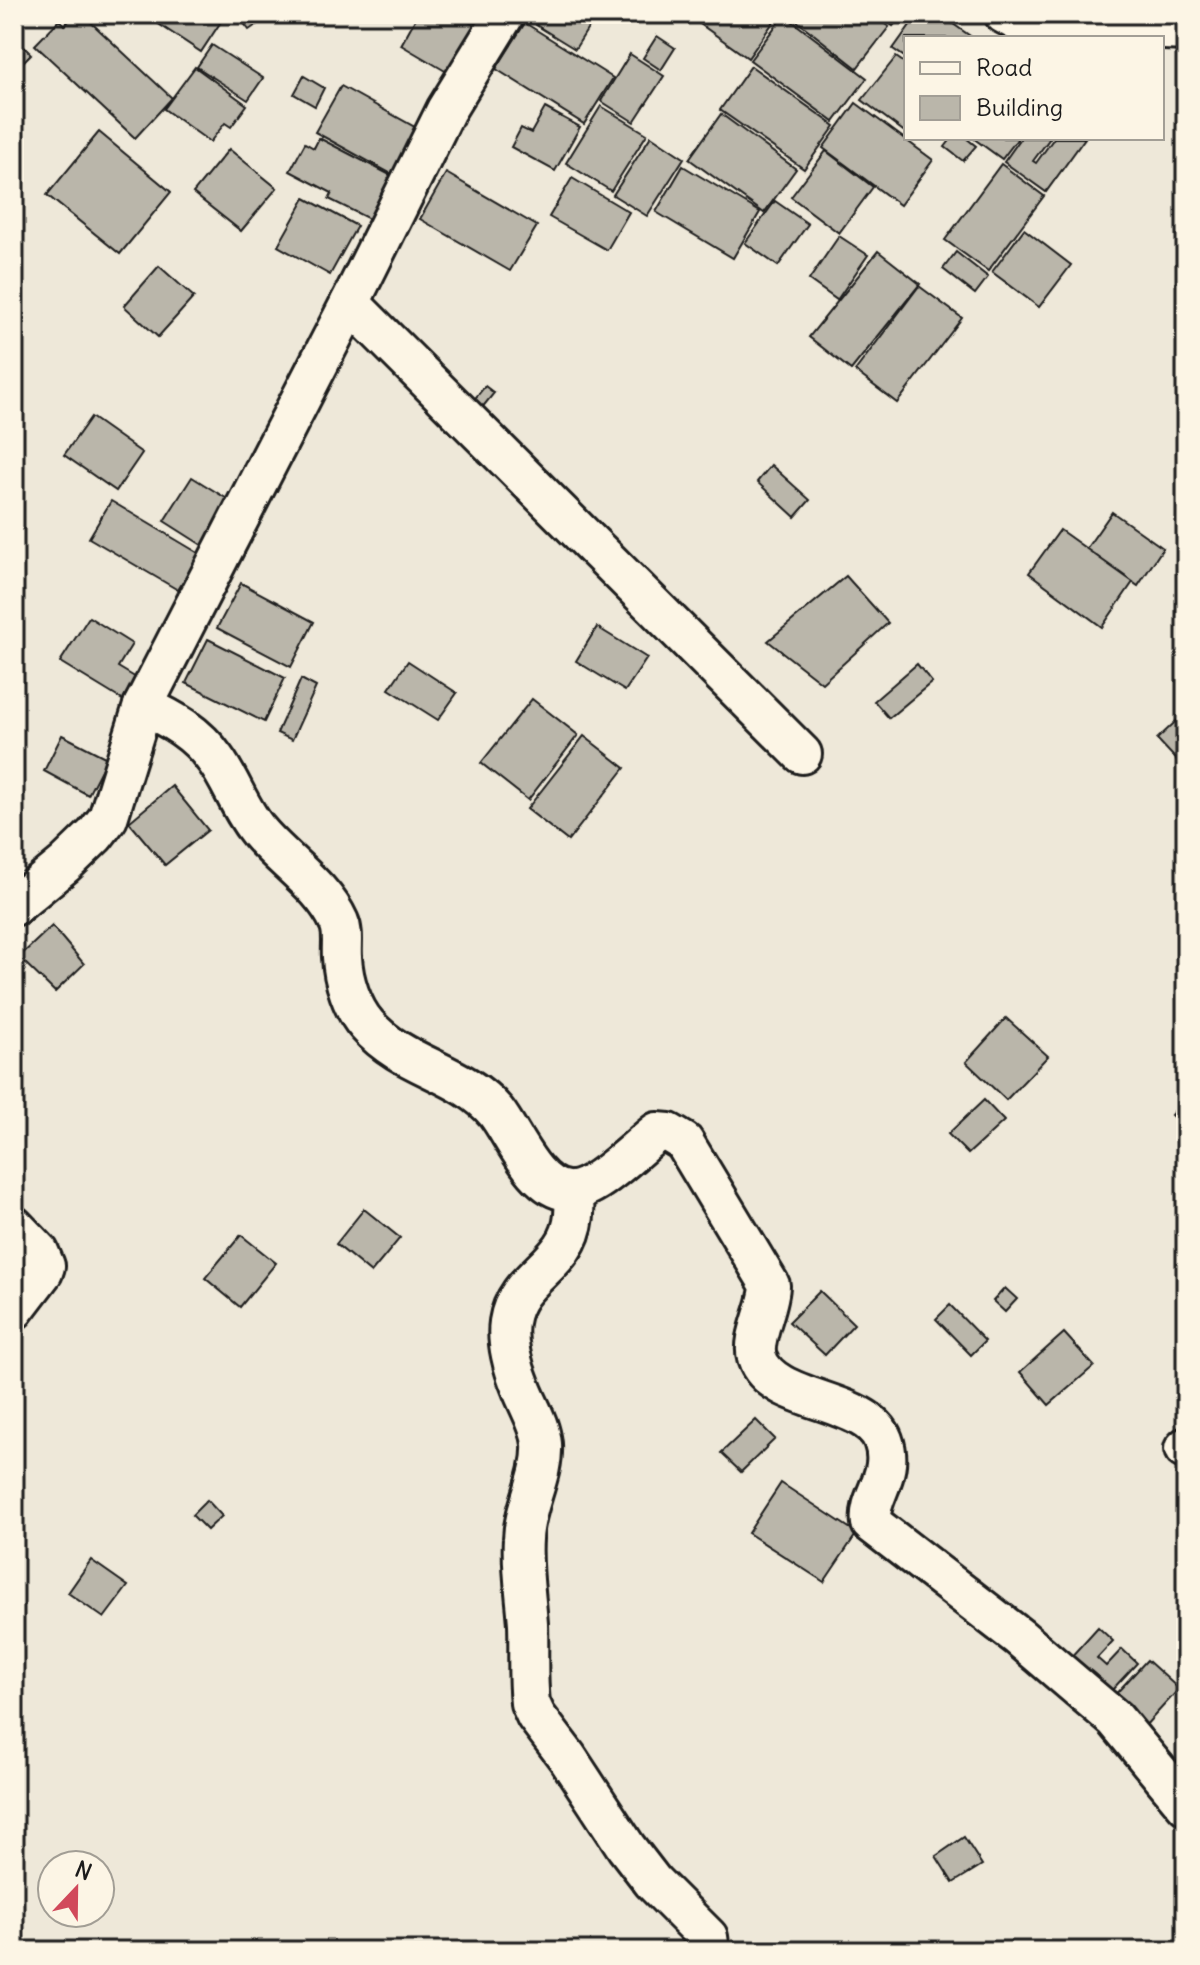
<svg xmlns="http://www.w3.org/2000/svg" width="1200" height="1965" viewBox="0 0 1200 1965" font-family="Delius,sans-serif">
<rect width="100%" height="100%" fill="#eee8d9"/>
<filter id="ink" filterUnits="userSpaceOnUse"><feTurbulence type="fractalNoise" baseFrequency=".0125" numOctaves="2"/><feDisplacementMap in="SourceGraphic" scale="16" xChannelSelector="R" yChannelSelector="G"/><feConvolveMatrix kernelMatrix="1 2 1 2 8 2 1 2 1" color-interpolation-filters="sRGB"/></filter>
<g filter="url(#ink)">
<!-- building -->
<g fill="#bab6aa" stroke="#1c1c1c" stroke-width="2">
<path d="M75,14H82L172,98L135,138L35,45L59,20L65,25Z"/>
<path d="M154,14H226L201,52L151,19Z"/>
<path d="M237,14H272L249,30Z"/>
<path d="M418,14H455L479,28L452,75L401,45Z"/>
<path d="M543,14H597L575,49L536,25Z"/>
<path d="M686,14H779L748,58Z"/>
<path d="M788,14H872L889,27L857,68Z"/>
<path d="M878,14H903L893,26Z"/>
<path d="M918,14H939L973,38H906V58L893,49Z"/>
<path d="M784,15L867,78L834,122L750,60Z"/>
<path d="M525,23L613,78L584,124L496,69Z"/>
<path d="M657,36L675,48L661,70L643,58Z"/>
<path d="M14,37L31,54L14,71Z"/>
<path d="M212,45L263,78L248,100L197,67Z"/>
<path d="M630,54L664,76L634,122L601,101Z"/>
<path d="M896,57L906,64V133L862,100Z"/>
<path d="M751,66L835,126L804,169L720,110Z"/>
<path d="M195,67L247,105L231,127L225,123L210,142L164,109Z"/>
<path d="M304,76L324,88L315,106L294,94Z"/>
<path d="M341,86L420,130L395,176L315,132Z"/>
<path d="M856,103L933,160L900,205L823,148Z"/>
<path d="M601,106L647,134L611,191L566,163Z"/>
<path d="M545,108L580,127L555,171L511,147L521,128L531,133Z"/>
<path d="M721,114L796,169L764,213L689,159Z"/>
<path d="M99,132L171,192L120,254L47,195Z"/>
<path d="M651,136L684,158L647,216L613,195Z"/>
<path d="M319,138L394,177L371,220L329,199L332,193L290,171L305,143L314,148Z"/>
<path d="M952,138H966L976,146L963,161L945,147Z"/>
<path d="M973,138H1018L1002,159Z"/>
<path d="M1021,138H1050L1033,161L1036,163L1054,138H1085L1046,192L1004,162Z"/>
<path d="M229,149L277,188L241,231L193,193Z"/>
<path d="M826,151L873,187L839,233L791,197Z"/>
<path d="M1001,164L1044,196L988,271L945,240Z"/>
<path d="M683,166L760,212L733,258L656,212Z"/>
<path d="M446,173L537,226L510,271L420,219Z"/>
<path d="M572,178L629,212L607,250L549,217Z"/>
<path d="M305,198L357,226L330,275L278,246Z"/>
<path d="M775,201L808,224L778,266L745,243Z"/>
<path d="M1024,229L1071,265L1039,307L992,272Z"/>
<path d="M839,236L868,255L837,300L809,280Z"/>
<path d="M878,251L920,284L851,370L809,337Z"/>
<path d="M956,252L988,277L975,294L943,269Z"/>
<path d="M159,266L194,297L158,337L124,306Z"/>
<path d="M919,286L962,318L897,403L855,371Z"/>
<path d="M485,386L494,393L477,414L468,407Z"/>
<path d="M91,417L142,453L116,491L64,455Z"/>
<path d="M771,465L810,500L795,517L757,482Z"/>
<path d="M192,477L237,505L208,549L164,521Z"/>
<path d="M111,501L200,554L178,590L89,538Z"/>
<path d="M1112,512L1163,548L1138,586L1086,549Z"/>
<path d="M1060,530L1133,582L1102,627L1029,573Z"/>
<path d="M846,576L888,623L822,683L768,641Z"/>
<path d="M241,583L314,622L291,667L217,628Z"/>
<path d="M89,617L132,644L118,667L138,679L124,701L60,662Z"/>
<path d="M597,627L647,658L625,691L576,661Z"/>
<path d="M208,639L285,678L264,722L186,683Z"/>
<path d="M408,661L457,693L438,720L389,689Z"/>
<path d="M917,664L932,682L889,718L874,701Z"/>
<path d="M301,679L316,687L292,740L277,733Z"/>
<path d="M532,699L578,735L528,800L481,763Z"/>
<path d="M1186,712V770L1157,739Z"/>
<path d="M62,735L107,758L88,795L44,771Z"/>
<path d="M584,736L625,768L568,841L527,809Z"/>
<path d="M172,786L208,830L165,865L129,822Z"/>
<path d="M52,926L84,964L55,992L19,957Z"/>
<path d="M1006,1018L1048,1056L1006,1100L966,1062Z"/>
<path d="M1186,1098V1129L1171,1115Z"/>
<path d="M984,1100L1004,1121L968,1154L948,1134Z"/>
<path d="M364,1209L400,1238L371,1273L336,1244Z"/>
<path d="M241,1235L276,1263L240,1307L205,1278Z"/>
<path d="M1005,1288L1017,1299L1005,1312L993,1301Z"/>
<path d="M820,1291L854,1324L825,1355L789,1322Z"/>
<path d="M950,1305L985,1341L971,1355L936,1319Z"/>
<path d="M1064,1333L1094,1366L1049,1405L1020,1372Z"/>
<path d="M756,1420L775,1439L741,1472L721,1453Z"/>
<path d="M781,1483L857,1533L824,1582L748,1533Z"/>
<path d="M207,1500L222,1516L207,1530L192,1515Z"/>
<path d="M91,1560L128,1586L104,1618L68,1593Z"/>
<path d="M1098,1627L1113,1641L1097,1658L1106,1666L1122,1649L1137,1663L1098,1705L1059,1670Z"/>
<path d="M1147,1660L1179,1689L1143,1728L1111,1699Z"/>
<path d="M964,1837L982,1865L953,1883L936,1856Z"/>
</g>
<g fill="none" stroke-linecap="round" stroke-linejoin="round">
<!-- minor casing -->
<g stroke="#1c1c1c" stroke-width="44">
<g id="minor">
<path d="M1004,14L1030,28L1057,30L1081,26L1100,31L1123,21L1164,30L1186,31"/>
<path d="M350,303L802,754"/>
<path d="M143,706C172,719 197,733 215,759C232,782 240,810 259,832C284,862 323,886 339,922C344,933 341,945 342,957C343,980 352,1008 367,1025C403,1067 462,1071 496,1112C514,1135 534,1188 567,1191C593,1194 637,1147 657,1132L669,1133L684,1142L770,1285C770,1307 751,1338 757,1358C772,1404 867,1397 883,1440C896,1475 867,1496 871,1523L1019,1637L1115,1719L1186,1805"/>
<path d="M14,906L65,864L95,835L108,818L143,706L350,303L446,110L505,14"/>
<path d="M573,1191C585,1266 517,1267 509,1322C506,1342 513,1368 521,1387C528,1406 540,1423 542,1444C544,1475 524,1506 523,1539C521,1567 526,1596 528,1624C529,1650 527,1677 530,1703L536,1716L567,1757L626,1847L653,1882L708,1937L710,1951"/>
<path d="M14,1226L39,1252L45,1266L43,1272L14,1310"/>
<path d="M1184,1449L1186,1447"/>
</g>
</g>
<!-- minor -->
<use href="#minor" stroke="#fcf5e5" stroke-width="38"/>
</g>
</g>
<!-- margin -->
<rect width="1200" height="1965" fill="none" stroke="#fcf5e5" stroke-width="48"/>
<rect x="24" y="24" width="1152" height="1917" fill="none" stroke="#1c1c1c" stroke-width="3" filter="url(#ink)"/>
<!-- legend -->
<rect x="904" y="36" width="260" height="104" fill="#fcf5e5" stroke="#a29e95" stroke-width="2"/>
<rect x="920" y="62" width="40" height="12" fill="#fcf5e5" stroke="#a29e95" stroke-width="2"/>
<text x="976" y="76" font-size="24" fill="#1c1c1c">Road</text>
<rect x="920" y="96" width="40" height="24" fill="#bab6aa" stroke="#a29e95" stroke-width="2"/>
<text x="976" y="116" font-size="24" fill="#1c1c1c">Building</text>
<!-- north arrow -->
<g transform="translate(76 1889) rotate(22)"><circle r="38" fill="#fcf5e5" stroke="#a29e95" stroke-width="2"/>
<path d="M0-6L14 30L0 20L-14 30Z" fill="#d1495b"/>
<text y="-12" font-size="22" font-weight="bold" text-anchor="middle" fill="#1c1c1c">N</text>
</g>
</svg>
